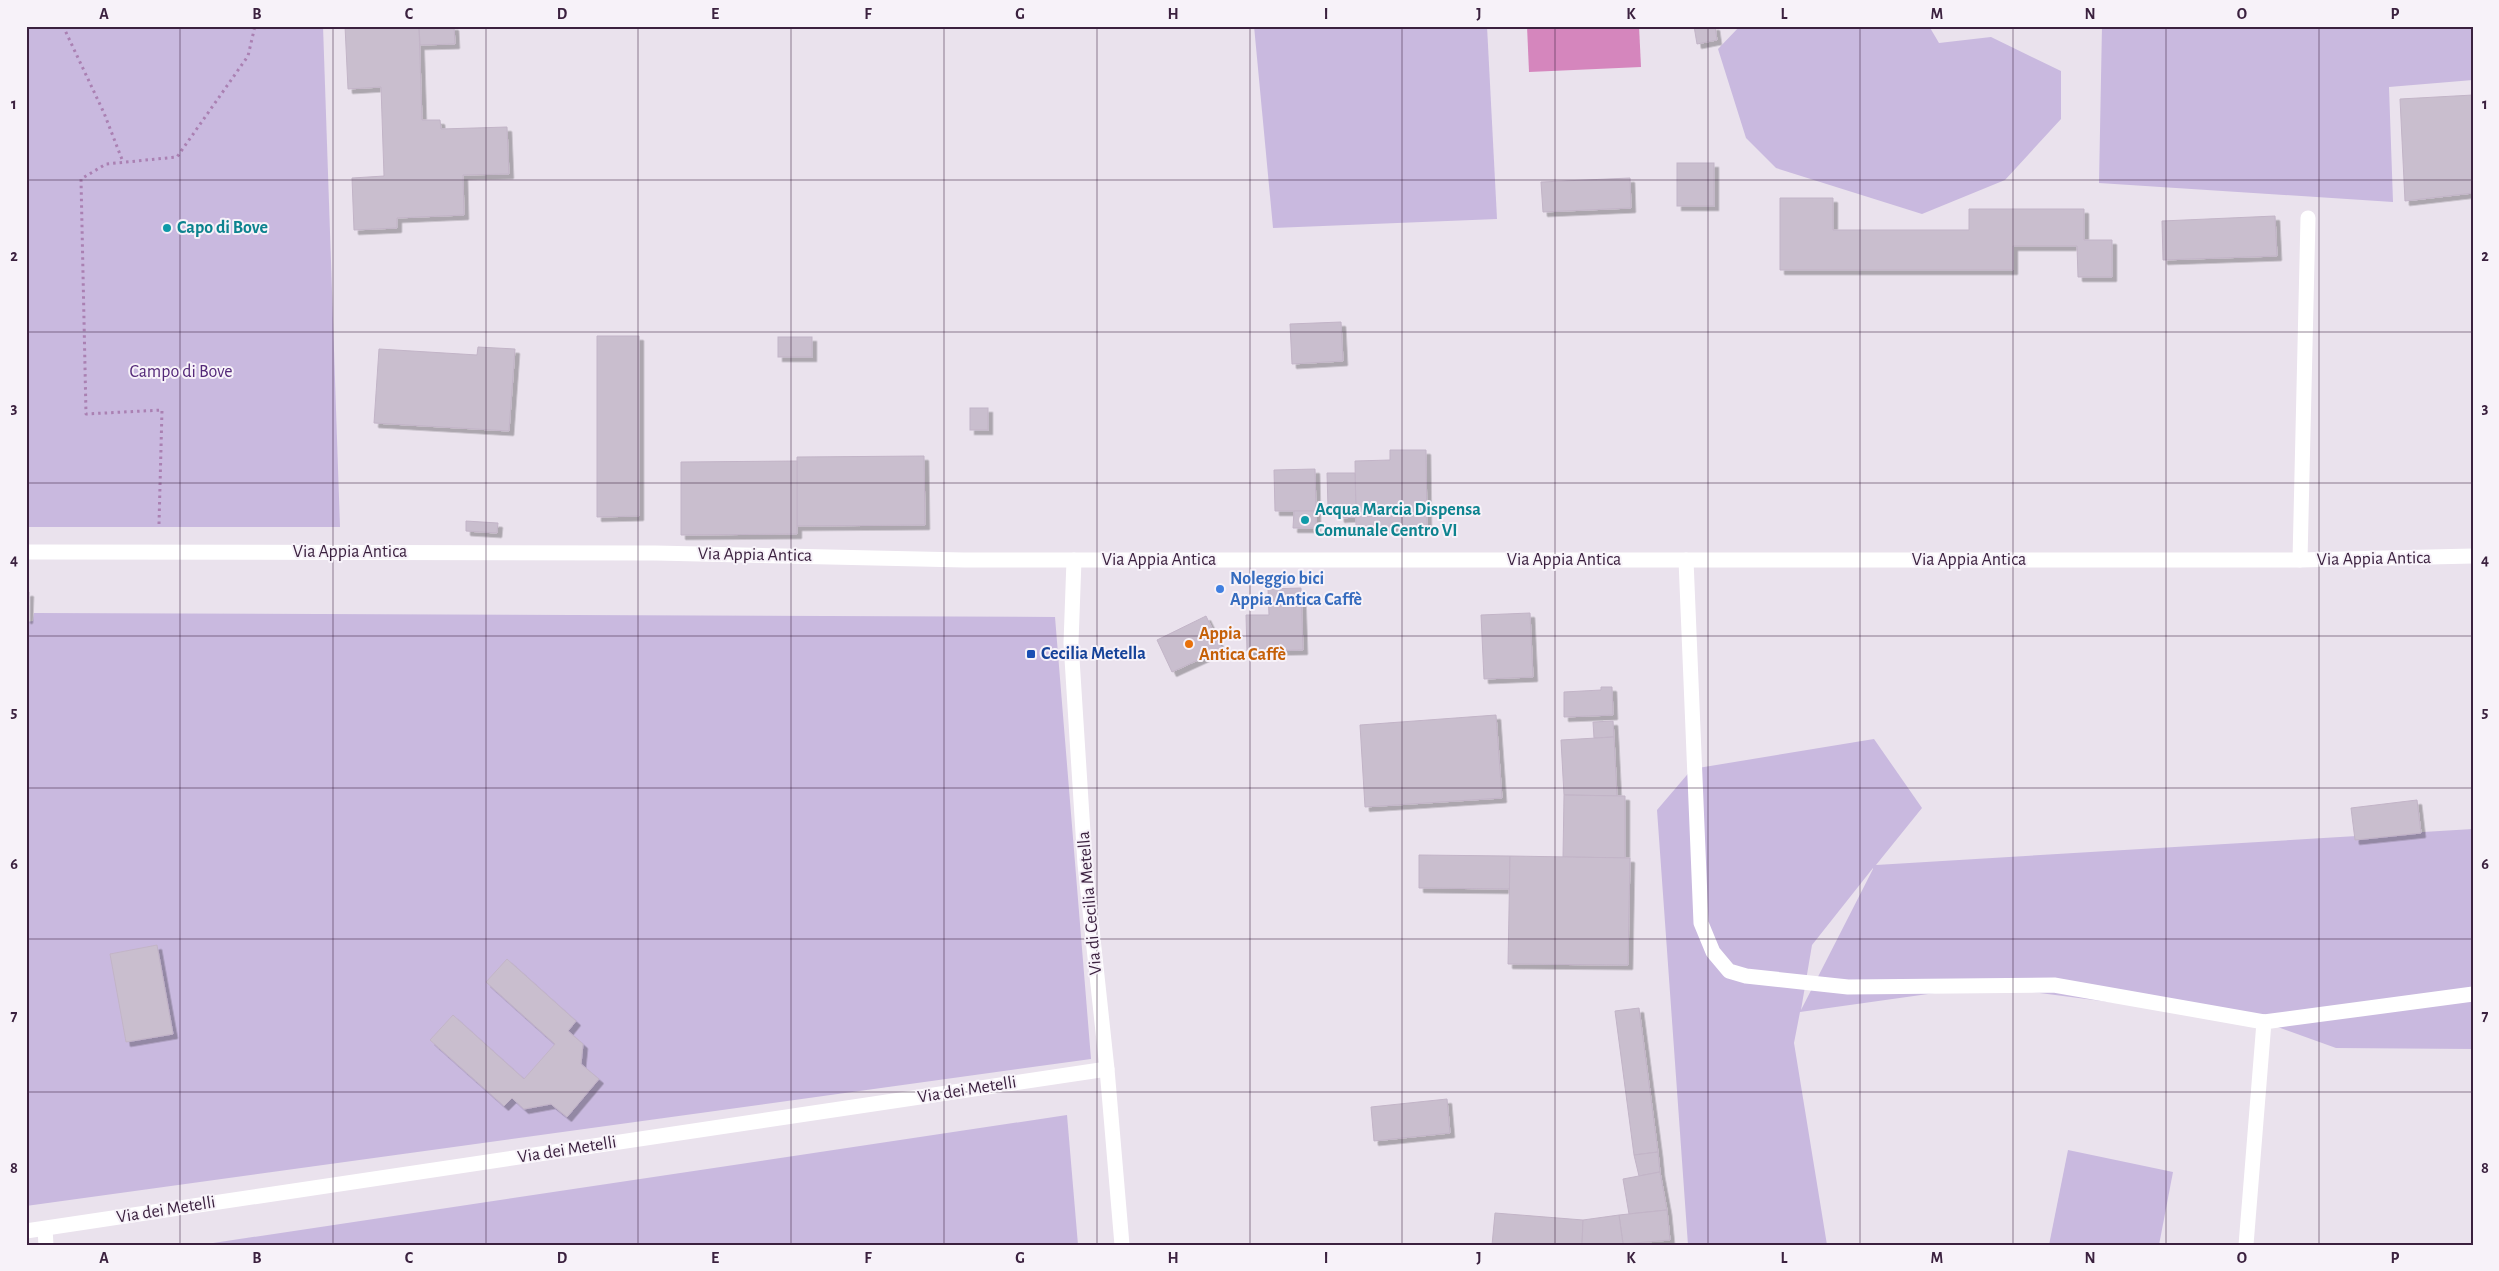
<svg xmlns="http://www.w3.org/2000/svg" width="2499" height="1271" viewBox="0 0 2499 1271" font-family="'Alegreya Sans',sans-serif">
<defs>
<filter id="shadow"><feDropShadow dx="4.5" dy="4.5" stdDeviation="0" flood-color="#0004"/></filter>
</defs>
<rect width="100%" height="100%" fill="#eae2ed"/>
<!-- green -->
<g fill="#c9b9df" fill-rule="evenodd">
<path d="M26,26H323L340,527H26Z"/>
<path d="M1254,26H1487L1497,219L1273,228Z"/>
<path d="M1740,26H1929L1939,43L1991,37L2061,71V119L2005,180L1922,214L1776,168L1746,138L1718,49Z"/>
<path d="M2102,26H2473V80L2389,87L2393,202L2099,183Z"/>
<path d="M34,613L1055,617L1091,1059L26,1206V622L33,621Z"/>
<path d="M1874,739L1922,808L1876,865L2473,829V1049L2336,1048L2264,1022L1985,986L1800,1012L1794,1043L1827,1245H1688L1657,810L1692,769ZM1873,868V869L1801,1010L1812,945Z"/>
<path d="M1067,1115L1078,1245H200Z"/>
<path d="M2068,1150L2173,1172L2159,1245H2049Z"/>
</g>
<!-- water -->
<path fill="#d586bd" d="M1527,26H1639L1641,67L1529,72Z"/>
<!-- building -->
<g fill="#c9bece" stroke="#c2b4c7" filter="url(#shadow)">
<path d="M345,26H419L422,120H440L441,129L507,127L509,174L463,175L464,215L397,218V228L354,230L352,178L384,176L381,87L348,89Z"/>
<path d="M419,26H454L455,44L420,45Z"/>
<path d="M1694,26H1715L1717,40L1697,44Z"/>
<path d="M2473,95V193L2405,201L2400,99Z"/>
<rect x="1677" y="163" width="37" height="43"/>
<path d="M1630,178L1631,208L1543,212L1541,182Z"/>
<path d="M1780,198H1833V230H1969V209H2084V240H2112V277H2078L2077,246H2013V270H1780Z"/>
<path d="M2275,216L2277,256L2163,260L2162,221Z"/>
<path d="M1341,322L1343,361L1292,364L1290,324Z"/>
<path d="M597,336H639V516L597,517Z"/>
<rect x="778" y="337" width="34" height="20"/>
<path d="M478,347L515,349L509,431L374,423L379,349L477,355Z"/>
<rect x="970" y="408" width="18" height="22"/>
<path d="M1390,450H1426L1427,527L1356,528L1355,461L1390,460Z"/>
<path d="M924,456L925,525L797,526V457Z"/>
<path d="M797,461V534L681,535V462Z"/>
<path d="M1315,469L1316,511H1275L1274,470Z"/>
<path d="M1327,473H1355L1356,507L1328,508Z"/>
<path d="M1356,507V517L1340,518L1339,508Z"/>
<path d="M1294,511H1316V528H1293Z"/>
<path d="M466,521L498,523L497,533L466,531Z"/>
<path d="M1301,588L1303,650L1247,651L1246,615H1269L1268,589Z"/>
<path d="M26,592H29L28,619H26Z"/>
<path d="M1530,613L1533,677L1484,679L1481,615Z"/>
<path d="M1206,616L1222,649L1172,672L1157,640Z"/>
<path d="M1601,687H1612L1613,715L1564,717V692L1601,690Z"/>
<path d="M1496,715L1502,798L1365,807L1360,725Z"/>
<path d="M1613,721L1614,737L1594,738L1593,722Z"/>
<path d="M1614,737L1617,796L1564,795L1561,740Z"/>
<path d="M1564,795L1625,796V858L1563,857Z"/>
<path d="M2417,800L2421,833L2355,840L2351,808Z"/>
<path d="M1419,855L1510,856V889L1419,888Z"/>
<path d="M1510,856L1630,858L1628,965L1508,964Z"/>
<path d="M157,945L173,1034L126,1042L110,954Z"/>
<path d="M507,959L576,1021L568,1031L583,1044L581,1064L599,1079L567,1117L551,1104L524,1109L512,1098L504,1106L430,1040L453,1015L524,1079L555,1044L486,982Z"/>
<path d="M1639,1008L1658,1152L1634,1155L1615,1011Z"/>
<path d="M1447,1099L1450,1133L1374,1141L1371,1107Z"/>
<path d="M1658,1152L1660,1172L1639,1176L1634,1155Z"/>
<path d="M1660,1172L1667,1210L1629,1214L1623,1179Z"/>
<path d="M1667,1210L1670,1240L1623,1244L1619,1215Z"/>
<path d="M1495,1213L1583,1220L1582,1245H1492Z"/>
<path d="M1619,1215L1623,1244L1582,1245L1583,1220Z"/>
</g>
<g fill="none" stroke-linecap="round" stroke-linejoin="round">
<!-- path -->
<g stroke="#aa80b2" stroke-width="3" stroke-dasharray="2.5 4" stroke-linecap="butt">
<path d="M63,26L104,113L123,162"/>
<path d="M159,524L162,410L86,414L81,179L106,164L177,157L248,56L255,26"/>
</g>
<!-- minor -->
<g stroke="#fff" stroke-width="15">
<path d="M26,552L656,553L964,560H2300L2473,556"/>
<path d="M1074,560L1071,643L1085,864L1107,1069L1122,1245"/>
<path d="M1686,560L1701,923L1713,952L1729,971L1746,976L1848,987L2054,985L2264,1022L2473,994"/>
<path d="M2300,560L2308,218"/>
<path d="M45,1229L46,1245"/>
<path d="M26,1231L1107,1069"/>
<path d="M2246,1245L2264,1022"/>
</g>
</g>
<!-- grid -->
<path fill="none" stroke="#3b213f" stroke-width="1" stroke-opacity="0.55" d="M180,26V1245M333,26V1245M486,26V1245M638,26V1245M791,26V1245M944,26V1245M1097,26V1245M1250,26V1245M1402,26V1245M1555,26V1245M1708,26V1245M1860,26V1245M2013,26V1245M2166,26V1245M2319,26V1245M26,180H2473M26,332H2473M26,483H2473M26,636H2473M26,788H2473M26,939H2473M26,1092H2473"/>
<!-- markers -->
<g fill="#0f9aa8" stroke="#f7f2f9" stroke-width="2">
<circle cx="167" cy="228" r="5"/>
<circle cx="1305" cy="520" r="5"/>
</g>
<circle fill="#3f7fe0" stroke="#f7f2f9" stroke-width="2" cx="1220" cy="589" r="5"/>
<circle fill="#e8710a" stroke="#f7f2f9" stroke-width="2" cx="1189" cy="644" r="5"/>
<rect fill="#1a4fb4" stroke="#f7f2f9" stroke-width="2" x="1026" y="649" width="10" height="10" rx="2.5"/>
<g text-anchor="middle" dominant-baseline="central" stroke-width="4" stroke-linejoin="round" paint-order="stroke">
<!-- culture labels -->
<g font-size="18" font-weight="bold" fill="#0d838f" stroke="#f7f2f9" text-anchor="start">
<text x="177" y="228">Capo di Bove</text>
<text x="1315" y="510">Acqua Marcia Dispensa<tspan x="1315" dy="21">Comunale Centro VI</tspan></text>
</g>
<!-- park labels -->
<g font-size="18" fill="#532878" stroke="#f7f2f9">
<text x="181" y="372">Campo di Bove</text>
</g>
<!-- street labels -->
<g font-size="18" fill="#3b213f" stroke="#f7f2f9">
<text x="350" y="552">Via Appia Antica</text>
<text transform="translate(755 555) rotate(1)">Via Appia Antica</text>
<text transform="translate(2374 559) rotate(-1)">Via Appia Antica</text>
<text x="1159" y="560">Via Appia Antica</text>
<text x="1564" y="560">Via Appia Antica</text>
<text x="1969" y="560">Via Appia Antica</text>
<text transform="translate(1090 903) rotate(-95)">Via di Cecilia Metella</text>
<text transform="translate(967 1090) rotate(-9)">Via dei Metelli</text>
<text transform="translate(567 1150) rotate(-9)">Via dei Metelli</text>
<text transform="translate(166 1210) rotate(-9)">Via dei Metelli</text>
</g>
<!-- shop labels -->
<g font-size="18" font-weight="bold" fill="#366cbe" stroke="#f7f2f9" text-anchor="start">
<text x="1230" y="579">Noleggio bici<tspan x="1230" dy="21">Appia Antica Caffè</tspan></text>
</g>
<!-- food labels -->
<g font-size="18" font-weight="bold" fill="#c56008" stroke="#f7f2f9" text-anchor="start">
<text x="1199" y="634">Appia<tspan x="1199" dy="21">Antica Caffè</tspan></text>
</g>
<!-- transit labels -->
<g font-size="18" font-weight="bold" fill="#164399" stroke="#f7f2f9" text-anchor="start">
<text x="1041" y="654">Cecilia Metella</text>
</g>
</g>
<!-- border -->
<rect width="2499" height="1271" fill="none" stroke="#f7f2f9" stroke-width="55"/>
<rect x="28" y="28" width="2444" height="1216" fill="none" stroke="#3b213f" stroke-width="2"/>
<g font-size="16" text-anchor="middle" font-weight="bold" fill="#3b213f">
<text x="104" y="19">A</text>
<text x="257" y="19">B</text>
<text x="409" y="19">C</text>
<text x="562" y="19">D</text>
<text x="715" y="19">E</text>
<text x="868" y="19">F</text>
<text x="1020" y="19">G</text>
<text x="1173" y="19">H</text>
<text x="1326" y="19">I</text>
<text x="1479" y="19">J</text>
<text x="1631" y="19">K</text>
<text x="1784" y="19">L</text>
<text x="1937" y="19">M</text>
<text x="2090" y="19">N</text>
<text x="2242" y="19">O</text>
<text x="2395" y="19">P</text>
<text x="14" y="109">1</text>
<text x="2485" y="109">1</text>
<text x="14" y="261">2</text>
<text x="2485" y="261">2</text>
<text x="14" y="413">3</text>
<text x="2485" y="413">3</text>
<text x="14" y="565">4</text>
<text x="2485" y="565">4</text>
<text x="14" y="717">5</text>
<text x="2485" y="717">5</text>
<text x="14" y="869">6</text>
<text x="2485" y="869">6</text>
<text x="14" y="1021">7</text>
<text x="2485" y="1021">7</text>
<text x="14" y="1173">8</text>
<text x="2485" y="1173">8</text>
<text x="104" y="1263">A</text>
<text x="257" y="1263">B</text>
<text x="409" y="1263">C</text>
<text x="562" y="1263">D</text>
<text x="715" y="1263">E</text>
<text x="868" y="1263">F</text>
<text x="1020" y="1263">G</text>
<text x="1173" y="1263">H</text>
<text x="1326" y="1263">I</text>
<text x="1479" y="1263">J</text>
<text x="1631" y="1263">K</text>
<text x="1784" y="1263">L</text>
<text x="1937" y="1263">M</text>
<text x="2090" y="1263">N</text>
<text x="2242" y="1263">O</text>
<text x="2395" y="1263">P</text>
</g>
</svg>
